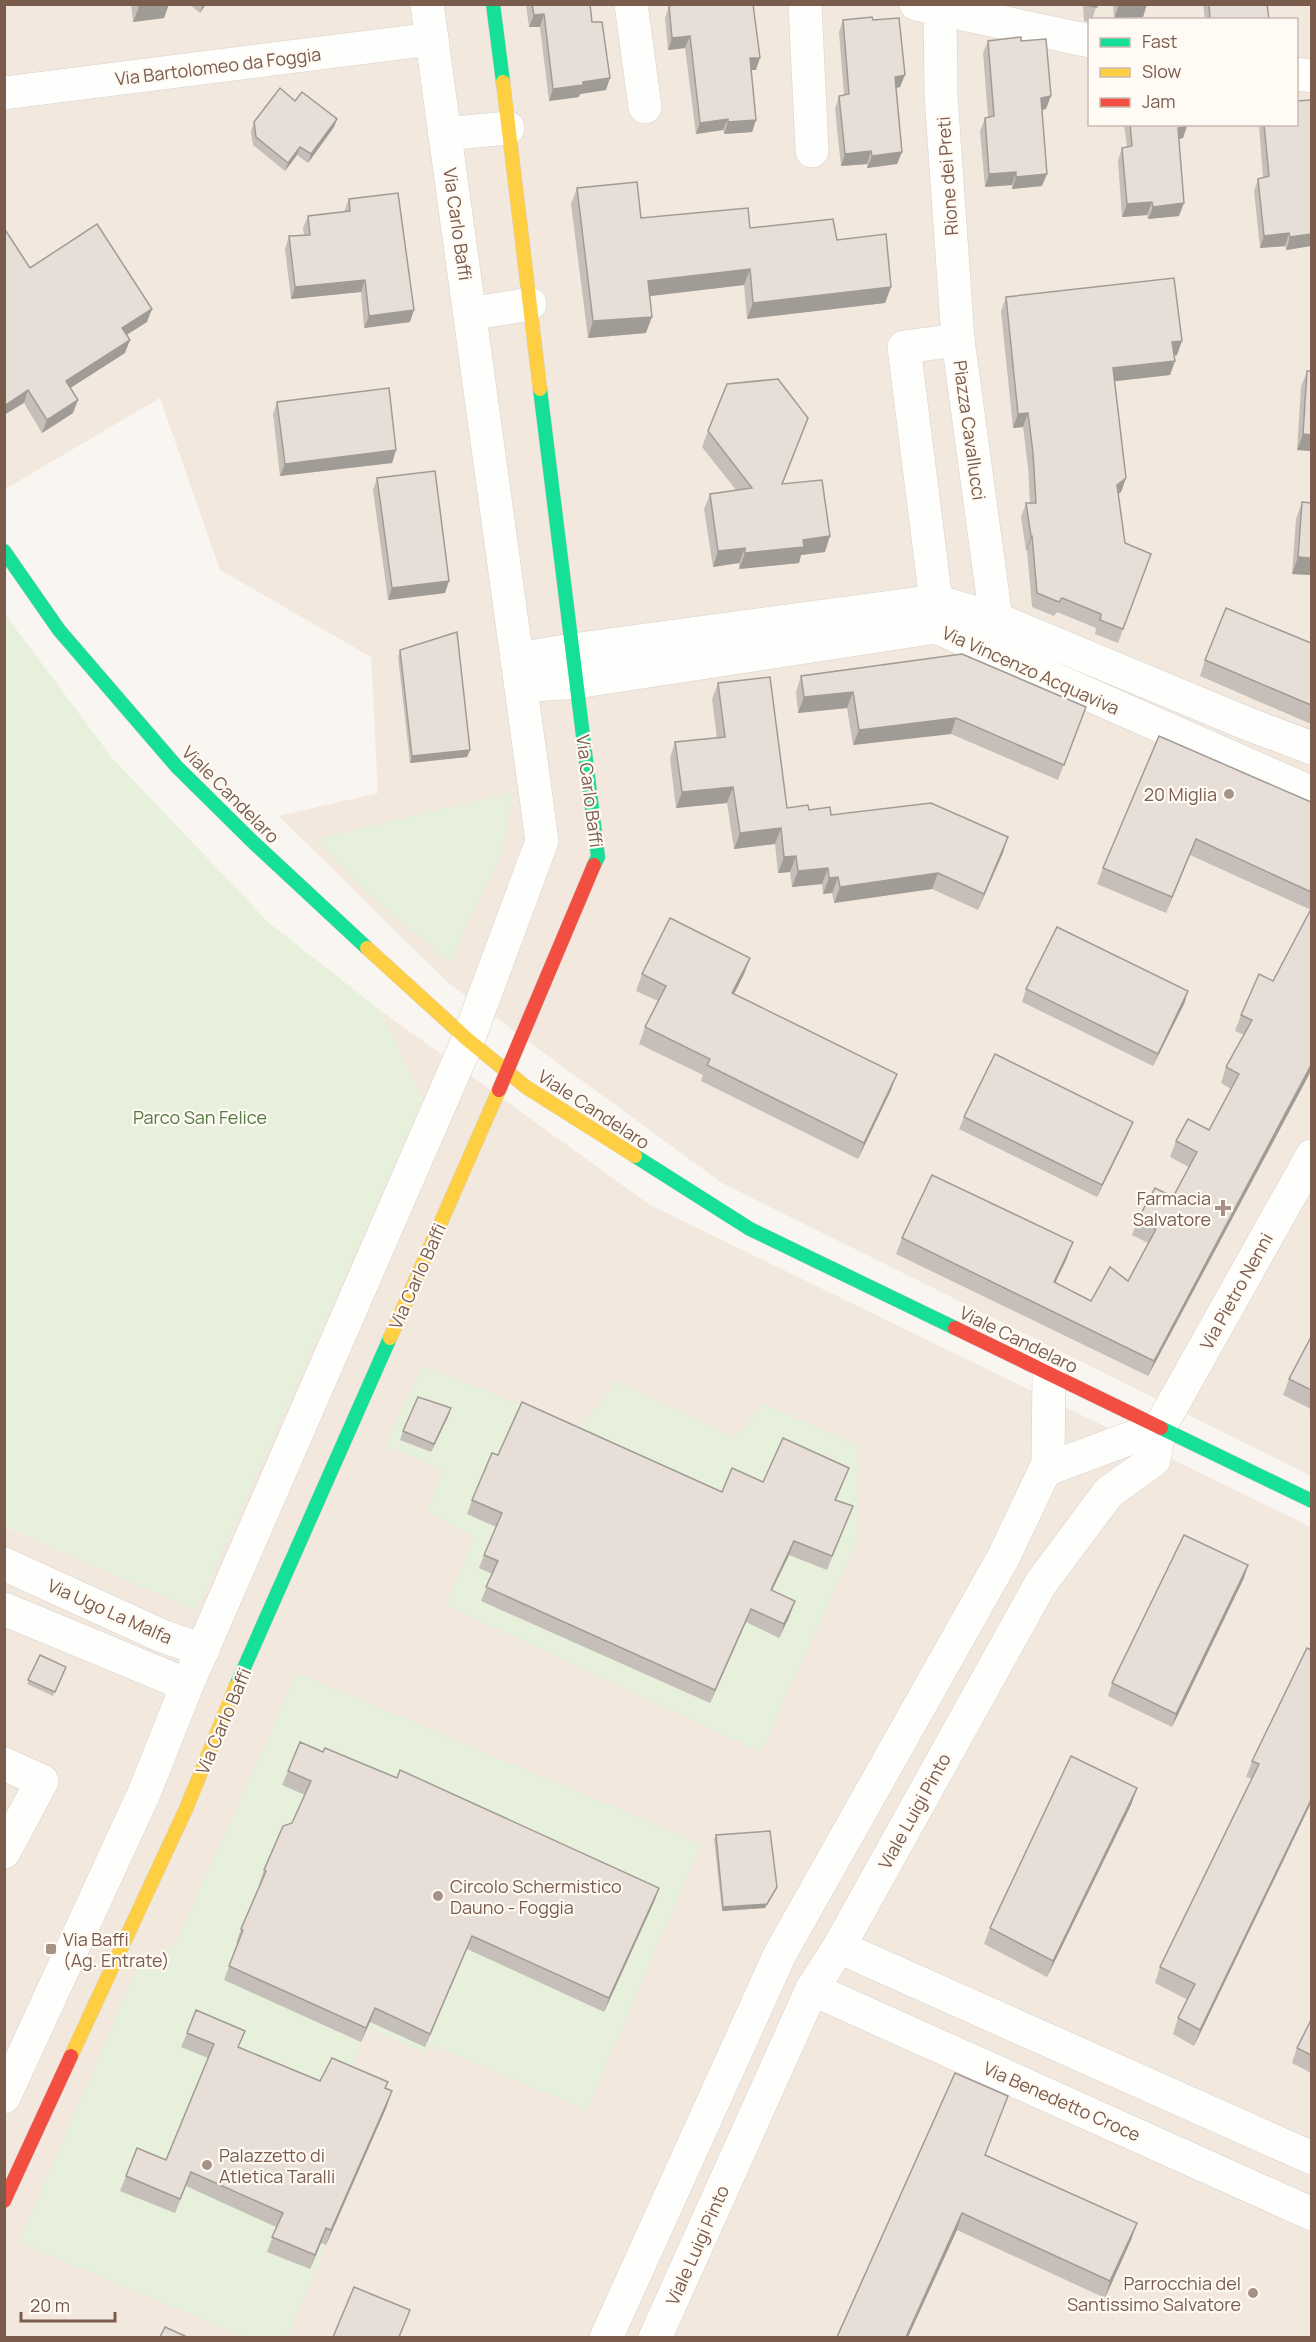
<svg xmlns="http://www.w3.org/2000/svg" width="1316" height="2342" viewBox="0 0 1316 2342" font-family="Manrope,sans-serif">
<rect width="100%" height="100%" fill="#f9f5f0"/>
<!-- residential -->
<g fill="#f2e8de" fill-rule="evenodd">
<path d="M5,5H1311V1476L722,1183L446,981L279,816L378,793L371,657L220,570L160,398L5,489ZM1090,20H1296V124H1090Z"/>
<path d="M380,1010L650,1205L1311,1527V2337H5L4,1526L195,1610L423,1101Z"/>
</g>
<!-- green -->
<g fill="#e7f0db">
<path d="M4,613L113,759L269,923L380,1010L423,1101L196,1611L5,1526Z"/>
<path d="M513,792L502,853L450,963L366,892L316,839Z"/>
<path d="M423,1366L580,1428L617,1381L734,1438L764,1404L857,1445V1540L761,1752L446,1605L474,1538L426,1510L444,1471L385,1445Z"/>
<path d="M297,1673L701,1844L587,2110L430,2044L426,2053L350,2021L367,2029L350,2069L395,2088L287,2337H244L19,2242L139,1964L156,1971L168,1944L174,1947Z"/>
</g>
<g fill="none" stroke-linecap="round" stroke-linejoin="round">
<!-- street casing -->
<g stroke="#d7d1cb" stroke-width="34">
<g id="street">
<path d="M631,4L645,107"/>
<path d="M805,4L812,151"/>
<path d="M916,4L1090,41"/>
<path d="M940,4L941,95L958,340"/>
<path d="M1296,74L1312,76"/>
<path d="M4,93L432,39"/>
<path d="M445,134L508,128"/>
<path d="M470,314L530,304"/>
<path d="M936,601L904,347L958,340L996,619L986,637"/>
<path d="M517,659L572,650L936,601L996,619L1248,724L1312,748"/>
<path d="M521,686L576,682L936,627L1312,793"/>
<path d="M1045,1470L1160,1427"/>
<path d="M4,1564L162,1636L203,1650"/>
<path d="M4,1609L187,1685"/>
<path d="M4,1764L42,1781L4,1852"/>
<path d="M839,1947L1312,2158"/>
<path d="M812,1989L1312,2214"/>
<path d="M4,2097L145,1791L187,1685L468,1040L542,841L427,4"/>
<path d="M606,2338L780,1954L1003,1558L1045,1470L1048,1464L1049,1373"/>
<path d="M655,2338L812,1989L839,1947L1041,1583L1109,1492L1154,1460L1160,1427L1312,1156"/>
</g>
</g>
<!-- fast casing -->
<g stroke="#d9d2cb" stroke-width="15">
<g id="fast">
<path d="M493,4L503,82"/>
<path d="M540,389L598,857L594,865"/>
<path d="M4,551L59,630L177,767L254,843L367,948"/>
<path d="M635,1156L750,1229L955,1328"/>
<path d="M1161,1428L1312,1501"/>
<path d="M236,1686L390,1338"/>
</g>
</g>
<!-- slow casing -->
<g stroke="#d9d2cb" stroke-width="15">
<g id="slow">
<path d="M503,82L540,389"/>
<path d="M367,948L468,1040L526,1087L635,1156"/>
<path d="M390,1338L499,1090"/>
<path d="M71,2056L186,1809L236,1686"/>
</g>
</g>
<!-- jam casing -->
<g stroke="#d9d2cb" stroke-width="15">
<g id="jam">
<path d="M499,1090L594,865"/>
<path d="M955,1328L1161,1428"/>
<path d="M4,2201L71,2056"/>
</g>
</g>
<!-- street -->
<use href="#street" stroke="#fefefd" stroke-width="33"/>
<!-- fast -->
<use href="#fast" stroke="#16e098" stroke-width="14"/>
<!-- slow -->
<use href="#slow" stroke="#ffcf43" stroke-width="14"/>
<!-- jam -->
<use href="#jam" stroke="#f24e42" stroke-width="14"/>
</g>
<!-- wall -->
<g fill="#c6bfb9">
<path d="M131,4H169L164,18L133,22Z"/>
<path d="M189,4H206L200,13Z"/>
<path d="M526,4H590L592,22L606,90L580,94L579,97L549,101L540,27H529Z"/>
<path d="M1083,4H1097L1092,20H1089V22L1084,21Z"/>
<path d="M1113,4H1147L1143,17L1114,19Z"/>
<path d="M1203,4H1267L1269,20H1205Z"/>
<path d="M669,6L756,70H751L756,120L752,132L724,134L723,130L696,134L685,48L668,50L665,18Z"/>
<path d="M843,20H873L900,87L896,88L902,152L897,164L867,168V164L841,166L835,109L839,96L844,95L839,32Z"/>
<path d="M988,41H1021L1046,109L1042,110V186L1012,189V185L985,187L980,131L985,118L988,117L983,53Z"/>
<path d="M295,101L337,119L334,127L308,163L297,155L285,171L253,145L251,131L254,122Z"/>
<path d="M1124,124H1187L1183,138L1179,139V216L1148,219L1147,215L1122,217L1118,161L1122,148L1127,147Z"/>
<path d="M1259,124H1296L1311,246L1286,250L1285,246L1260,248L1254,191L1258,179L1263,177Z"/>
<path d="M577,188L641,218L750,228L837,240L891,287L885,303L747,319L744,285L650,296L646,333L588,338L571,204Z"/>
<path d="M349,199L410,322L364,328L361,292L291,299L285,249L289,236L304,235L303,228L308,216L344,212Z"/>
<path d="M30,268L147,322L126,335L125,353L70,388L73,413L42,433L24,403Z"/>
<path d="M1006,297L1177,355L1174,356L1175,361L1170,375L1115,381L1126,478L1121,492L1118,494L1125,543L1151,554L1118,643L1095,634L1096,628L1057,612L1054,616L1032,607L1027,550H1026L1021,517L1026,503H1030L1028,467L1023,427L1013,428L1001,311Z"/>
<path d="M1307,371L1311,451L1297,450L1301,387Z"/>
<path d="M277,402L396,450L392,463L280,476L273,414Z"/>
<path d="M708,431L783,484L825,552L801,555L799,563L739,569V563L713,567L704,509L710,494L736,490L702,447Z"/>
<path d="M377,478L445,593L388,600L373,490Z"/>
<path d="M1302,502L1311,503V575L1292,574L1296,519Z"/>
<path d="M1311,643V724L1200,676L1205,660Z"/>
<path d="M400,650L470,750L467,757L410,763L398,657Z"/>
<path d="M801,676L1086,707L1058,780L951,734L853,745L847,708L798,713L796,692Z"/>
<path d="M718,683L787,808L809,810L831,815L1008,837L978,910L932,889L834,903L832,893L823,894L822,884L792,887L790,872L778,873L775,844L734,849L727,803L676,808L670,758L675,742L717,738L712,699Z"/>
<path d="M1311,802V1071L1148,1376L896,1254L902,1238L1067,1258L1055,1283L1091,1301L1128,1281L1148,1243L1132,1235L1138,1219L1173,1197L1189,1167L1170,1157L1176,1141L1209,1130L1231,1089L1221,1083L1226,1067L1244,1035L1235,1031L1241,1015L1273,981L1311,910L1190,855L1166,913L1097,884L1103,868Z"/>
<path d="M750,958L744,974L734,994L891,1090L858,1159L701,1081L703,1075L639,1044L645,1027L658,1001L636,991L642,974Z"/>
<path d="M1026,989L1188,991L1184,1004L1153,1066L1022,1002Z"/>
<path d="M964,1117L1133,1122L1128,1134L1097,1197L959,1129Z"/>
<path d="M1311,1337V1409L1283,1395L1289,1379Z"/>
<path d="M451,1408L431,1452L400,1440L403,1431Z"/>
<path d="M498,1455L722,1492L763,1482L849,1468L836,1501L853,1506L827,1570L789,1555L772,1590L790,1615L779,1638L746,1622L710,1703L481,1601L492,1574L479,1568L484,1555L496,1527L467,1514L472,1500Z"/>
<path d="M1248,1565L1244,1578L1172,1727L1108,1696L1112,1683Z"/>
<path d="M1307,1648L1311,1803L1194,2046L1173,2034L1178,2018L1188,2000L1155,1983L1160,1967L1252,1779L1246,1777L1252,1761Z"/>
<path d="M40,1655L66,1667L53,1696L27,1684Z"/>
<path d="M323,1752L659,1888L654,1902L604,2012L467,1949L425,2047L370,2022L361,2042L224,1980L238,1943H236L241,1929L260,1884H259L264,1870L292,1823L305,1795L282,1785L288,1771Z"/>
<path d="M1137,1788L1131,1805L1047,1977L984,1944L990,1928Z"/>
<path d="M716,1835L775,1891L765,1908L722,1911L714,1839Z"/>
<path d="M1311,2020V2073L1292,2063L1297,2048Z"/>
<path d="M187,2033L239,2047L320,2081L388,2082L386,2088L387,2106L326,2245L321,2243L310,2269L267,2252L276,2227L186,2186L175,2213L120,2191L126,2176L166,2160L208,2058L181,2047Z"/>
<path d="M985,2155L1137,2223L1131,2240L1105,2298L957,2230L908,2337H837Z"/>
</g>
<!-- shaded-wall -->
<g fill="#a19b96">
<path d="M155,4H169L164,18L133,22L139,7Z"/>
<path d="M203,4H206L200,13Z"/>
<path d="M1119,4H1147L1143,17L1114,19Z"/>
<path d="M544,14L540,27H529L534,15Z"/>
<path d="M690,36L685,48L668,50L672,38Z"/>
<path d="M750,58H760L756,70H746Z"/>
<path d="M905,75L900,87L890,89L895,77Z"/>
<path d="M610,78L606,90L580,94L579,97L549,101L553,89L583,82Z"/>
<path d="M1051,96L1046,109L1037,111L1041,98Z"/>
<path d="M337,119L334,127L308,163L311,154Z"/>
<path d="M728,119L723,130L696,134L700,123Z"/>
<path d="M756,120L752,132L724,134L728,122Z"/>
<path d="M1187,126L1183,138L1173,140L1178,128Z"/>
<path d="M300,147L297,155L285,171L288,163Z"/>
<path d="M871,151L867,164L841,166L845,154Z"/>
<path d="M902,152L897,164L867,168L872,156Z"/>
<path d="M1016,172L1012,185L985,187L989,174Z"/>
<path d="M1047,174L1042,186L1012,189L1016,177Z"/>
<path d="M1152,202L1147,215L1122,217L1127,204Z"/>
<path d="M1184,203L1179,216L1148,219L1153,207Z"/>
<path d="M1289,233L1285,246L1260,248L1264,236Z"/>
<path d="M1311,234V246L1286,250L1290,237Z"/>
<path d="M750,269L744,285L642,297L648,281Z"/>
<path d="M365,280L361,292L291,299L295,287Z"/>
<path d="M891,287L885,303L747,319L753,303Z"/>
<path d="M152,309L147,322L117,341L122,328Z"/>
<path d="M414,310L410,322L364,328L369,316Z"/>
<path d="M652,317L646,333L588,338L593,321Z"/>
<path d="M130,340L125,353L61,394L66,381Z"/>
<path d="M1182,341L1177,355L1167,356L1172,342Z"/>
<path d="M1175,361L1170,375L1108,382L1113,368Z"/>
<path d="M28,390L24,403L4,415V406Z"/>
<path d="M78,400L73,413L42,433L47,420Z"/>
<path d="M1028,413L1023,427L1013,428L1018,414Z"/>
<path d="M1303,434L1311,435V451L1297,450Z"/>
<path d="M396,450L392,463L280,476L285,464Z"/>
<path d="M1126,478L1121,492L1112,499L1117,485Z"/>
<path d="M830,536L825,552L801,555L799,563L739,569L745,553L803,540Z"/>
<path d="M1031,536H1032L1027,550H1026Z"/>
<path d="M745,548L739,563L713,567L718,551Z"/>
<path d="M1298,557L1311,558V575L1292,574Z"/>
<path d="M449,581L445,593L388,600L392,588Z"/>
<path d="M853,692L847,708L798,713L804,697Z"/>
<path d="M956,718L951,734L853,745L859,730Z"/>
<path d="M470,750L467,757L410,763L412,756Z"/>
<path d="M733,787L727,803L676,808L682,792Z"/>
<path d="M781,828L775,844L734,849L740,833Z"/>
<path d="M1008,837L1003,853L978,910L984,894Z"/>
<path d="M1196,839L1190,855L1166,913L1172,897Z"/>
<path d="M796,856L790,872L778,873L784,857Z"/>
<path d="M828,868L822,884L792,887L798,871Z"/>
<path d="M938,873L932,889L834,903L840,887Z"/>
<path d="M838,877L832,893L823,894L829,878Z"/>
<path d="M750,958L744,974L726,1010L732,993Z"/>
<path d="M1188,991L1184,1004L1153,1066L1158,1054Z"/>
<path d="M1311,1065V1071L1148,1376L1154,1361Z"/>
<path d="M897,1074L891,1090L858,1159L864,1143Z"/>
<path d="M1133,1122L1128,1134L1097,1197L1102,1185Z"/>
<path d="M1073,1242L1067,1258L1048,1298L1054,1282Z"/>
<path d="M451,1408L448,1417L431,1452L434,1444Z"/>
<path d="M794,1541L789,1555L766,1603L771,1590Z"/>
<path d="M1248,1565L1244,1578L1172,1727L1176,1714Z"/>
<path d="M795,1601L790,1615L779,1638L784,1624Z"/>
<path d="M751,1609L746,1622L710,1703L715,1690Z"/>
<path d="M1137,1788L1131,1805L1047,1977L1053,1961Z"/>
<path d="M1311,1800V1803L1194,2046L1200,2030Z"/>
<path d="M777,1887L765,1908L722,1911L723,1907Z"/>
<path d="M659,1888L654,1902L604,2012L609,1998Z"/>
<path d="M472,1936L467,1949L425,2047L430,2034Z"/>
<path d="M375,2008L370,2022L361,2042L366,2028Z"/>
<path d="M392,2091L387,2106L326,2245L331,2230Z"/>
<path d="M962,2213L957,2230L908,2337H906Z"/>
<path d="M1137,2223L1131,2240L1105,2298L1110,2281Z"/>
<path d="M326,2228L321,2243L310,2269L315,2255Z"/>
</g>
<!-- building -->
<g fill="#e6ded7" stroke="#a19b96" stroke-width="1.5">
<path d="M139,4H155L139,7Z"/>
<path d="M532,4H590L592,22H602L610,78L583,82V85L553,89L544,14L534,15Z"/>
<path d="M680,4H753L760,58H750L756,120L728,122V119L700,123L690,36L672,38L669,6Z"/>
<path d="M1090,4H1097V7L1090,6Z"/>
<path d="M1209,4H1267L1269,20H1210Z"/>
<path d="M872,17L873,20L899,18L905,75L895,77L902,152L872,156L871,151L845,154L839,96L849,94L843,20Z"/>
<path d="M1021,37V41L1046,39L1051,96L1041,98L1047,174L1016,177V172L989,174L985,118L994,116L988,41Z"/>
<path d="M280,88L295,101L302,92L337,119L311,154L300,147L288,163L256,137L254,122Z"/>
<path d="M1311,100V234L1290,237L1289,233L1264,236L1258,179L1269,176L1264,124H1296V101Z"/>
<path d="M1130,124H1187V126L1178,128L1184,203L1153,207L1152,202L1127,204L1122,148L1132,146Z"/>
<path d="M637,182L641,218L748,208L750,228L833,219L837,240L886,234L891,287L753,303L750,269L648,281L652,317L593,321L577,188Z"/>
<path d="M398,193L414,310L369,316L365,280L295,287L289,236L310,235L308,216L350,211L349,199Z"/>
<path d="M97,224L152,309L122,328L130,340L66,381L78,400L47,420L28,390L4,406V228L30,268Z"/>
<path d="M1174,278L1182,341L1172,342L1175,361L1113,368L1126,478L1117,485L1125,543L1151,554L1123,629L1100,620L1101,614L1062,598L1059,602L1037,593L1032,536H1031L1026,503H1036L1033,453L1028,413L1018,414L1006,297Z"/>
<path d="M1307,371H1311V435L1303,434Z"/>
<path d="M778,379L808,418L782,484L822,480L830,536L803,540L804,547L745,553V548L718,551L710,494L752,488L708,431L727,384Z"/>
<path d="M389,388L396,450L285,464L277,402Z"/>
<path d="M435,471L449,581L392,588L377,478Z"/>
<path d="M1302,502L1311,503V558L1298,557Z"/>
<path d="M1226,608L1311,643V705L1205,660Z"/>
<path d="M457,632L470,750L412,756L400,650Z"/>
<path d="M962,654L1086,707L1064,765L956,718L859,730L853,692L804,697L801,676Z"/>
<path d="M770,677L787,808L808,805L809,810L830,807L831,815L931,803L1008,837L984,894L938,873L840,887L838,877L829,878L828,868L798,871L796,856L784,857L781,828L740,833L733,787L682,792L675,742L725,737L718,683Z"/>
<path d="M1159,736L1311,802V892L1196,839L1172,897L1103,868Z"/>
<path d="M1311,909V1065L1154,1361L902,1238L932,1175L1073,1242L1054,1282L1091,1301L1110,1267L1128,1281L1156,1229L1138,1219L1155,1188L1173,1197L1197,1152L1176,1141L1188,1119L1209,1130L1239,1074L1226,1067L1252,1020L1241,1015L1259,974L1273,981Z"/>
<path d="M670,918L750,958L732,993L897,1074L864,1143L707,1065L710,1059L645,1027L666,986L642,974Z"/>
<path d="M1057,927L1188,991L1158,1054L1026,989Z"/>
<path d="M995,1054L1133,1122L1102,1185L964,1117Z"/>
<path d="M1311,1337V1390L1289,1379Z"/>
<path d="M418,1397L451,1408L434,1444L403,1431Z"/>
<path d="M522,1402L722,1492L732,1468L763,1482L783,1438L849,1468L835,1500L853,1506L832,1556L794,1541L771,1590L795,1601L784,1624L751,1609L715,1690L486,1587L498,1561L484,1555L502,1513L472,1500L492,1453L498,1455Z"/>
<path d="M1184,1535L1248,1565L1176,1714L1112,1683Z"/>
<path d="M1307,1648L1311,1650V1800L1200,2030L1178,2018L1195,1984L1160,1967L1259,1764L1252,1761Z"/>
<path d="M40,1655L66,1667L55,1692L28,1680Z"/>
<path d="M300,1742L323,1752L325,1748L397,1778L400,1770L659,1888L609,1998L472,1936L430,2034L375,2008L366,2028L229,1966L243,1930L241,1929L266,1871L264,1870L283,1826L292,1823L311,1781L288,1771Z"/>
<path d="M1071,1756L1137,1788L1053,1961L990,1928Z"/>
<path d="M770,1831L777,1887L767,1904L723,1907L716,1835Z"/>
<path d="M196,2010L245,2031L238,2047L320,2081L332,2058L388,2082L385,2088L392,2091L331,2230L326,2228L315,2255L272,2237L283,2213L191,2172L180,2199L126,2176L137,2148L166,2160L214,2044L187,2033Z"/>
<path d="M1311,2020V2055L1297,2048Z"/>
<path d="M955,2073L1008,2096L985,2155L1137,2223L1110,2281L962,2213L906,2337H837Z"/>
<path d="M354,2287L410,2310L399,2337H333Z"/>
<path d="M165,2327L187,2337H160Z"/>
</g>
<!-- markers -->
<g fill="#a69286" stroke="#fffaf3" stroke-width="2">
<circle cx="1229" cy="794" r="6"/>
<path d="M1220 1199h6v6h6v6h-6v6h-6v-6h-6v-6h6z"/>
<circle cx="438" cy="1896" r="6"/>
<rect x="45" y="1943" width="12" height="12" rx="3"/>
<circle cx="207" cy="2165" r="6"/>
<circle cx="1253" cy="2293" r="6"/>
</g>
<g text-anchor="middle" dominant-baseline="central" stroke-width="4.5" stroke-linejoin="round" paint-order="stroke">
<!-- street labels -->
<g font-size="18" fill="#7a5c4d" stroke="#fffaf3">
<text transform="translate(218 66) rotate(-7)">Via Bartolomeo da Foggia</text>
<text transform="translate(947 176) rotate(-94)">Rione dei Preti</text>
<text transform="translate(458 224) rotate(82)">Via Carlo Baffi</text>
<text transform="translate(970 430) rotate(82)">Piazza Cavallucci</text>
<text transform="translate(1031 670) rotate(24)">Via Vincenzo Acquaviva</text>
<text transform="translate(590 791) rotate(83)">Via Carlo Baffi</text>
<text transform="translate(231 794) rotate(45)">Viale Candelaro</text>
<text transform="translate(594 1109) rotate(33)">Viale Candelaro</text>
<text transform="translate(417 1276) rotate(-66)">Via Carlo Baffi</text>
<text transform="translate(1236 1291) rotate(-61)">Via Pietro Nenni</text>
<text transform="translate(1019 1339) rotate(26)">Viale Candelaro</text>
<text transform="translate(110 1611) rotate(24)">Via Ugo La Malfa</text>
<text transform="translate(223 1721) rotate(-67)">Via Carlo Baffi</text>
<text transform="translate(914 1811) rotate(-61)">Viale Luigi Pinto</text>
<text transform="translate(1062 2101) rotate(24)">Via Benedetto Croce</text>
<text transform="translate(697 2245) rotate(-66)">Viale Luigi Pinto</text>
</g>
<!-- poi labels -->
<g font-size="18" fill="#7a5c4d" stroke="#fffaf3" text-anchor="end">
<text x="1217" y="794">20 Miglia</text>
<text x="1211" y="1198">Farmacia<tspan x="1211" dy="21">Salvatore</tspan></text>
<text x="450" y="1886" text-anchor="start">Circolo Schermistico<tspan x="450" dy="21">Dauno - Foggia</tspan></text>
<text x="63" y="1939" text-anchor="start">Via Baffi<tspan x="63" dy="21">(Ag. Entrate)</tspan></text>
<text x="219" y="2155" text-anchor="start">Palazzetto di<tspan x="219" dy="21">Atletica Taralli</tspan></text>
<text x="1241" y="2283">Parrocchia del<tspan x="1241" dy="21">Santissimo Salvatore</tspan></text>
</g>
<!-- park labels -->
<g font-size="18" fill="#537a41" stroke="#fffaf3">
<text x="200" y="1117">Parco San Felice</text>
</g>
</g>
<!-- border -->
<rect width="1316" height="2342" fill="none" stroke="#7a5c4d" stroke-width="12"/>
<!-- legend -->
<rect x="1088" y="18" width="210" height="108" fill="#fffaf3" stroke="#cabbb1" stroke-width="1.5"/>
<rect x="1100" y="38" width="30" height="9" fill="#16e098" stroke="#cabbb1" stroke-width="1.5"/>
<text x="1142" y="48" font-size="18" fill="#7a5c4d">Fast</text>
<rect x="1100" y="68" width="30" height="9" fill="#ffcf43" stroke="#cabbb1" stroke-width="1.5"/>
<text x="1142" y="78" font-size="18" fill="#7a5c4d">Slow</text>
<rect x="1100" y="98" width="30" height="9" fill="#f24e42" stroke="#cabbb1" stroke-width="1.5"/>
<text x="1142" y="108" font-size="18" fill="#7a5c4d">Jam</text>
<!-- scale -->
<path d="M21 2312v9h94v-9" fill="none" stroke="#7a5c4d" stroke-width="3"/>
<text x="30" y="2312" font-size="18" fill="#7a5c4d" stroke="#fffaf3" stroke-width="4.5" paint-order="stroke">20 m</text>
</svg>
